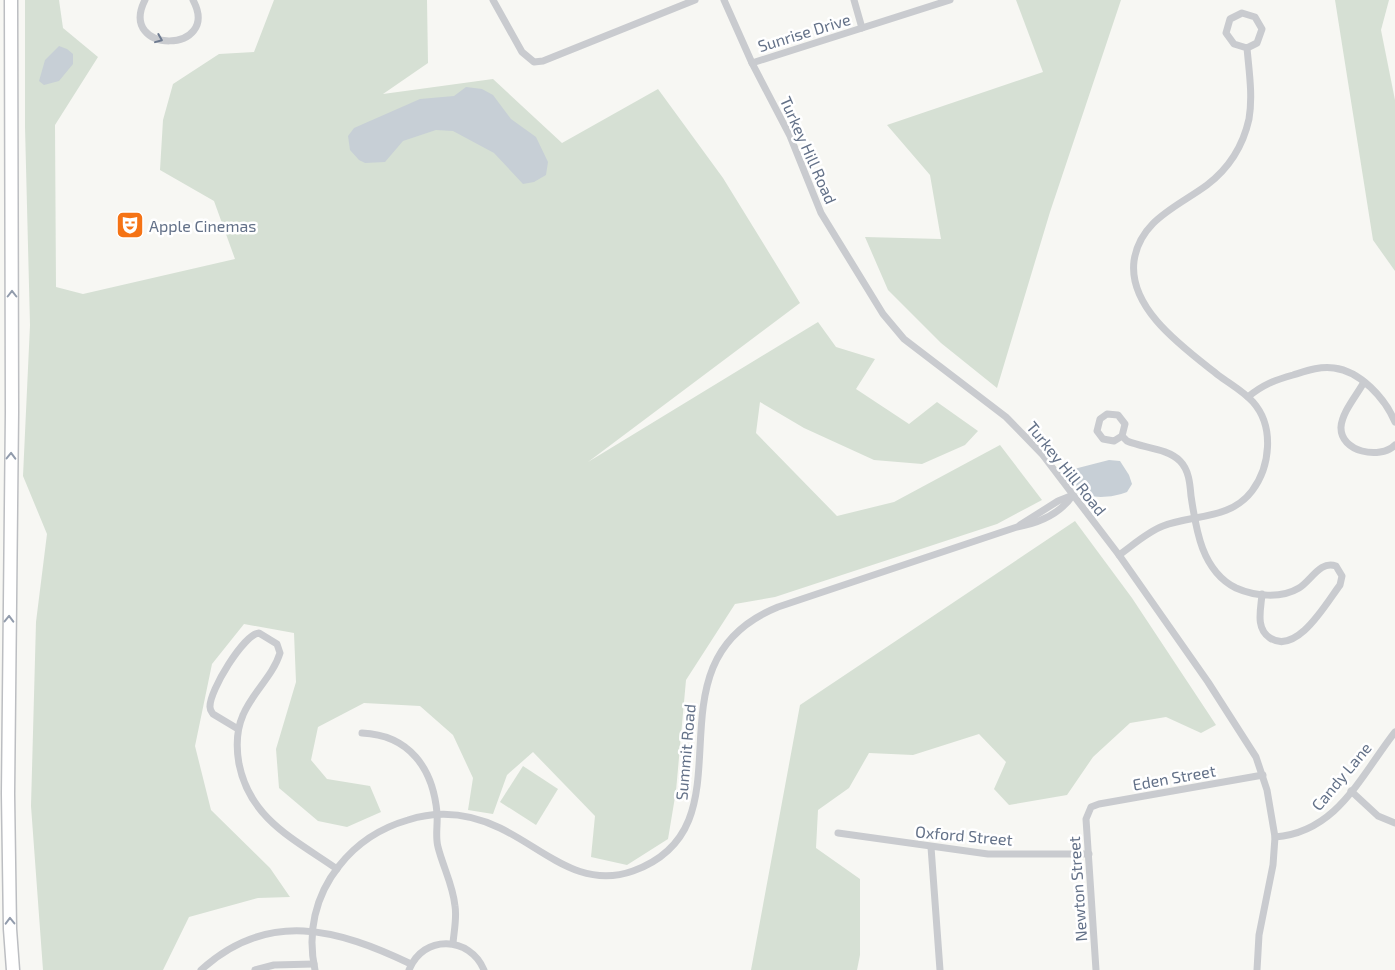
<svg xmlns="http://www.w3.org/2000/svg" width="1395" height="970" viewBox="0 0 1395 970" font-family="'Exo 2',sans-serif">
<rect width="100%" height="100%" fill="#f7f7f3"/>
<!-- green -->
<g fill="#d6e0d4">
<path d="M25,0H59L63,28L98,57L55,125L56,287L83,294L235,259L214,201L160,170L163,120L173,84L219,54L254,52L274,0H427L428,63L383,94L493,79L562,143L658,89L723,178L800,303L588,462L818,322L836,347L875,359L856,389L909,424L937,402L978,431L965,445L922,464L874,460L804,428L760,402L756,433L837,516L894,502L1000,445L1042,500L997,524L775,597L735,604L686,680L676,791L668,839L627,865L591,857L595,816L533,752L507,775L493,814L468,810L473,778L453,735L420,706L364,703L318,727L311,760L327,779L370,786L381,812L347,827L318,821L279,788L276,749L296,682L294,633L244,624L212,664L195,746L211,810L270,868L290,897L258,898L189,917L163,970H43L31,806L36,622L47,534L23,476L30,325L25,127Z"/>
<path d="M1016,0H1121L1050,212L997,388L941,343L888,290L865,237L941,239L930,175L887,125L1043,72Z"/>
<path d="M1335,0H1389L1381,30L1395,100V271L1373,240Z"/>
<path d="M1075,521L1132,598L1216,725L1201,733L1166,717L1130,723L1093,757L1067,795L1009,805L994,789L1006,762L979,734L913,755L869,753L849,788L818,810L816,848L860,879V955L857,970H751L800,705Z"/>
<path d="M523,766L558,789L536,825L500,802Z"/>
</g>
<!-- water -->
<g fill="#c7cfd6">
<path d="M59,46L67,49L73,54V64L59,81L44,85L39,81L45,60Z"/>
<path d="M466,87L482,89L493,95L511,119L536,137L548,162L546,175L534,182L523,184L494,153L453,131L436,130L403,141L385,162L365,163L359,160L350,150L348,136L354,128L420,99L454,96Z"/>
<path d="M1109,460L1120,461L1129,475L1132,484L1127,492C1107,500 1066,502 1074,469Z"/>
</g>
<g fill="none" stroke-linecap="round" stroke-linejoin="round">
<!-- motorway casing -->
<g stroke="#bcbec2" stroke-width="15">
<path id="motorway" d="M11,0L12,412L8,794L10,929L13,970"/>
</g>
<!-- minor -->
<g stroke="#c9cbcf" stroke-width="7">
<path d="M145,0C117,55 222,54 193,0"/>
<path d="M493,0L522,52L534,62L543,61L695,0"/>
<path d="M724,0L752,63L790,136L821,213L883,314L904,339L1006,417L1042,454L1119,555L1208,682L1256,757L1267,790L1275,837L1273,865L1259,935L1257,970"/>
<path d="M854,0L862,28"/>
<path d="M752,63L950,0"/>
<path d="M1364,382C1357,395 1342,412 1341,427C1340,452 1380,460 1395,445"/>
<path d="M1248,397C1262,385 1275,380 1293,375C1306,371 1319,366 1334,368C1360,371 1385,398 1395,422"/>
<path d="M1122,436L1114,441L1103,439L1097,431L1100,419L1107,414L1118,415L1125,424L1122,436L1127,441C1143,448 1167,448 1180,461C1189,470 1190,484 1191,496C1196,530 1202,571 1236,588C1254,596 1281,599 1299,588C1311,581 1320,560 1336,566L1342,576L1340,585C1327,602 1297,656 1270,638C1255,628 1261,609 1262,594"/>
<path d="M1020,525L1058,501L1073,495"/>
<path d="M1119,555C1132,546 1147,532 1163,526C1194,514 1230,520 1252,491C1270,467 1275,427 1253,402C1243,391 1230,384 1218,375C1184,348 1128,309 1134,261C1140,220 1177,207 1207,185C1228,169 1243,146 1249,119C1253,96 1249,71 1247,48L1257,43L1262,29L1255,17L1242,13L1230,19L1226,33L1234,44L1247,48"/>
<path d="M238,729L213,714C211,711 210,710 210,707C209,691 244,634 259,633L277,644L280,653C273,676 252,693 243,715C236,731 236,747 239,764C250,819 294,839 337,869"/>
<path d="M362,733C409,735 433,768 437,813C438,825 435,836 438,847C443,867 453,885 455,906C457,918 454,931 453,943"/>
<path d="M1351,791L1378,816L1395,823"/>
<path d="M838,833L988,854H1089"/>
<path d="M1275,837C1337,832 1360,777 1395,732"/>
<path d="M931,847L940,970"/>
<path d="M201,970C268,909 338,929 411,964"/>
<path d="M255,970L274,965L314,964"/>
<path d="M315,970C307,933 315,896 339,866C357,843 380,828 408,820C439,810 471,814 500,828C544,849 580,890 633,871C760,825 637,664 778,607L1017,527C1039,523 1060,514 1073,495"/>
<path d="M409,970C423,934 470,936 484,970"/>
<path d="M1096,970L1086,819L1091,807L1099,804L1263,775"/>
</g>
<!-- motorway -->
<use href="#motorway" stroke="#fff" stroke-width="12"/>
</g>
<!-- one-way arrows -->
<defs><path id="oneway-chevron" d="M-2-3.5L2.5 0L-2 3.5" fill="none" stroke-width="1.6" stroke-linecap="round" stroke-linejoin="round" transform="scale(1.25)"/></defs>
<use stroke="#6d7a8f" href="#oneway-chevron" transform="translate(159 39) rotate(22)"/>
<g stroke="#929cac">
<use href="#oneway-chevron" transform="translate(12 294) rotate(-90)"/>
<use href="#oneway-chevron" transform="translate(11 456) rotate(-89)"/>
<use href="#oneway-chevron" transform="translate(9 619) rotate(-89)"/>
<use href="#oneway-chevron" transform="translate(10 921) rotate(-91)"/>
</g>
<!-- icons -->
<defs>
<g id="theatre-square" transform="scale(1.4375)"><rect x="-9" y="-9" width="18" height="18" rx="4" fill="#f57315" stroke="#fff"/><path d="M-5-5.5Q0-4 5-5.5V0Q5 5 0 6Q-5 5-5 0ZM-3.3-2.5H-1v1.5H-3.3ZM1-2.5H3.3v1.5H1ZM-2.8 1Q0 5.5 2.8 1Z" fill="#fff"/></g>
</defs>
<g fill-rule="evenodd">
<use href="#theatre-square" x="130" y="225"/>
</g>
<g text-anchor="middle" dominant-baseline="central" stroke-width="5" stroke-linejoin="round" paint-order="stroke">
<!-- street labels -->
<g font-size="16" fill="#637188" stroke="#fff">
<text transform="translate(804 32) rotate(-17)">Sunrise Drive</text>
<text transform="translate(809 150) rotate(66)">Turkey Hill Road</text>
<text transform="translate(1067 468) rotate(51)">Turkey Hill Road</text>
<text transform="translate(685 752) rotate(-85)">Summit Road</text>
<text transform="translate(1341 776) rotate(-50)">Candy Lane</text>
<text transform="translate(1174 777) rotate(-10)">Eden Street</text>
<text transform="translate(964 835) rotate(5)">Oxford Street</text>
<text transform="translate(1077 889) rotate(-94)">Newton Street</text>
</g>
<!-- poi labels -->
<g font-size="16" fill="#637188" stroke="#fff" text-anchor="start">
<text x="149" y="225">Apple Cinemas</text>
</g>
</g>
</svg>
